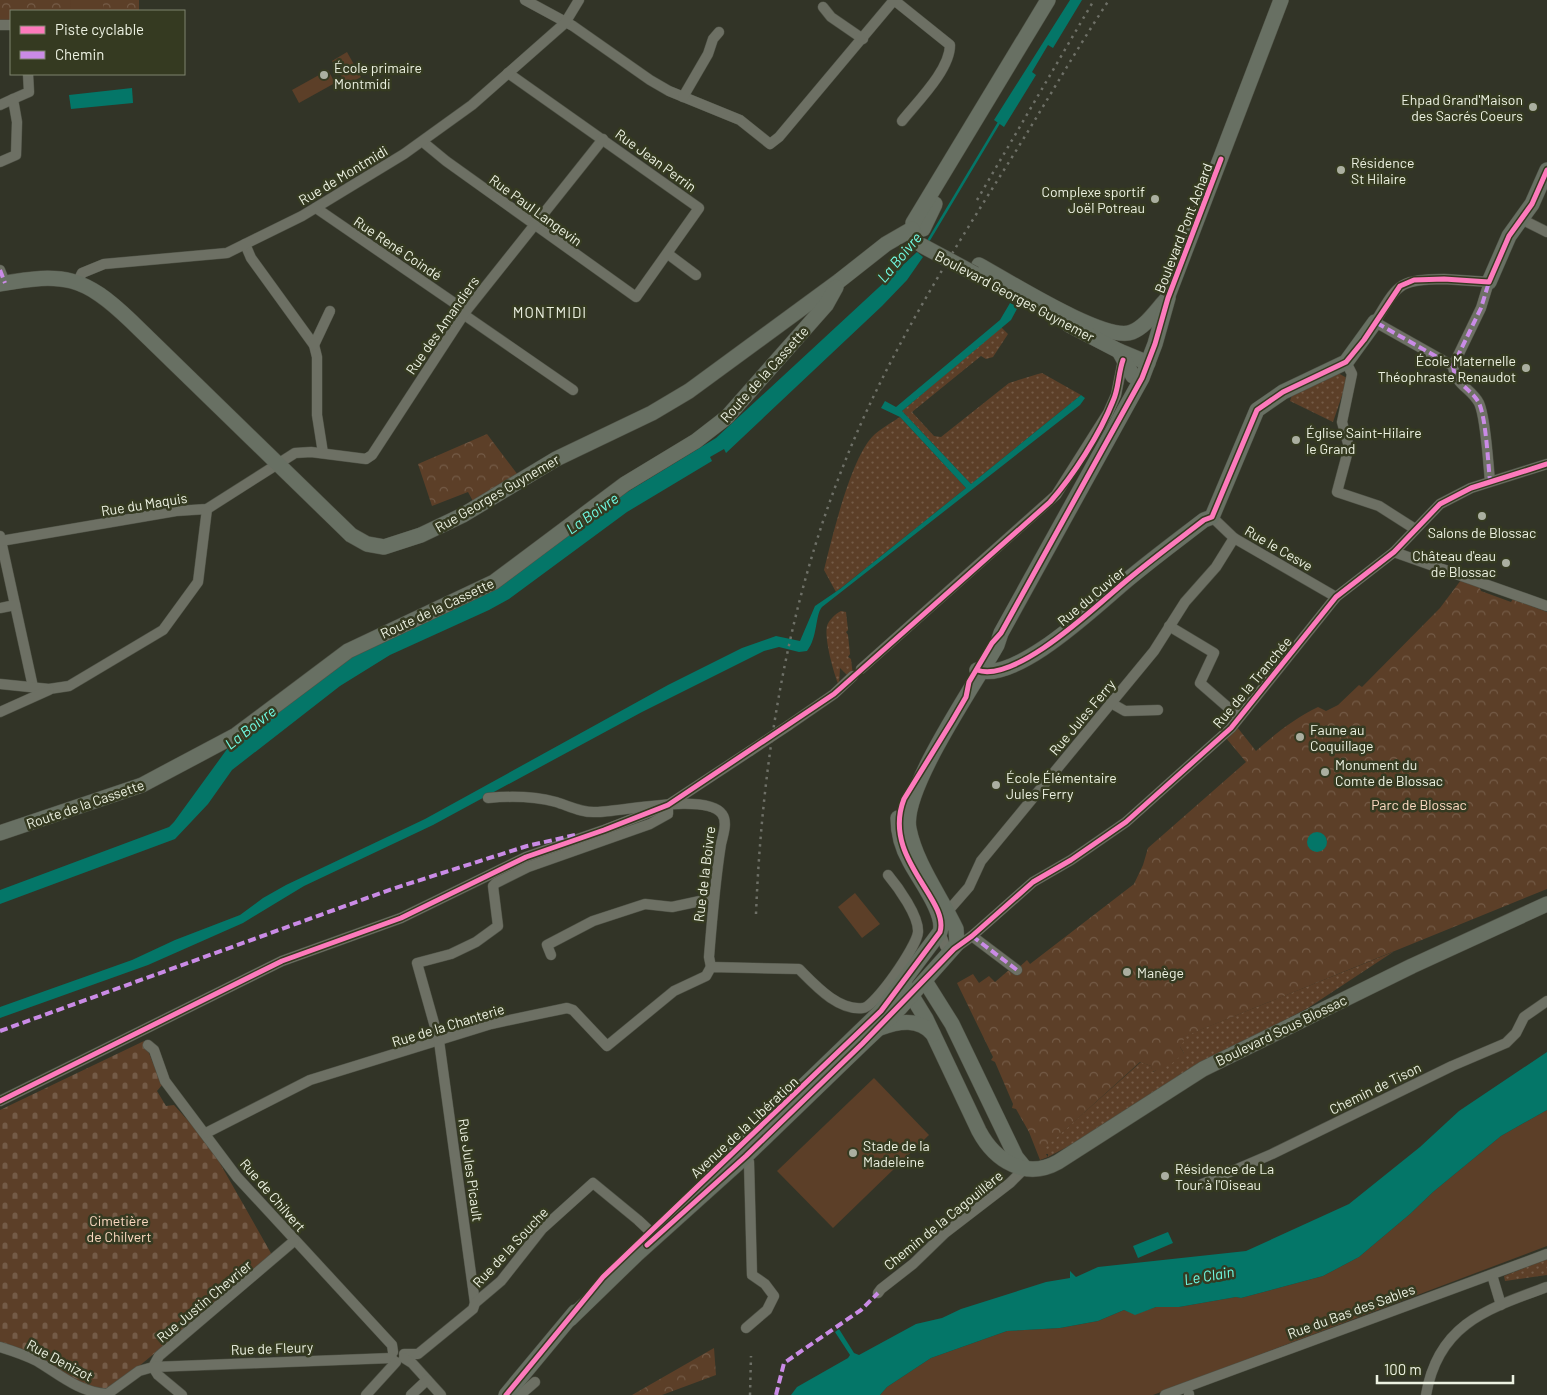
<svg xmlns="http://www.w3.org/2000/svg" width="1547" height="1395" viewBox="0 0 1547 1395" font-family="Barlow,sans-serif">
<defs>
<pattern id="grass-dots" width="8" height="8" patternUnits="userSpaceOnUse" patternTransform="scale(1.25)"><rect width="8" height="8" fill="#5c3f28"/><path d="M2 2h.1M6 6h.1" fill="none" stroke="#745b47" stroke-width="1.8" stroke-linecap="round"/></pattern>
<pattern id="forest-crowns" width="20" height="18" patternUnits="userSpaceOnUse" patternTransform="scale(1.25)"><rect width="20" height="18" fill="#5c3f28"/><path d="M2 6a3 3 0 1 1 6 0M12 15a3 3 0 1 1 6 0" fill="none" stroke="#745b47"/></pattern>
<pattern id="cemetery-stones" width="16" height="16" patternUnits="userSpaceOnUse" patternTransform="scale(1.25)"><rect width="16" height="16" fill="#5c3f28"/><path d="M2 7V4a2 2 0 0 1 4 0v3zM10 15v-3a2 2 0 0 1 4 0v3z" fill="#745b47"/></pattern>
</defs>
<rect width="100%" height="100%" fill="#323427"/>
<!-- grass -->
<g fill="url(#grass-dots)">
<path d="M1001,327L1008,334L993,357L986,359L981,356L912,412L934,436L941,437L1009,383L1038,374L1042,373L1081,395L971,484L902,411Z"/>
<path d="M1336,372L1347,378V381L1333,422L1290,401L1292,395Z"/>
<path d="M900,417L966,488L836,592L824,570C832,538 850,461 872,437C880,429 891,423 900,417Z"/>
<path d="M841,611L846,612L848,630L846,632L848,635L850,654L848,657L851,659L853,676H848L840,668L839,686C834,674 824,639 827,626C829,620 835,614 841,611Z"/>
<path d="M1393,952L1308,1008L1199,1065L1099,1130L1048,1157V1154H1044L1042,1150L1141,1062L1151,1066L1153,1072L1184,1053L1180,1047L1182,1037Z"/>
<path d="M1547,1259V1275L1505,1281L1504,1276Z"/>
</g>
<!-- forest -->
<g fill="url(#forest-crowns)">
<path d="M0,0H139V11H11V22L0,23Z"/>
<path d="M487,434L518,475L474,503L468,492L432,506L418,464Z"/>
<path d="M1461,580L1479,586L1481,591L1511,602L1513,599L1547,612V889L1183,1037L1184,1041L1180,1047L1184,1053L1170,1065L1152,1072L1151,1066L1140,1062L1043,1150L1048,1157L1040,1160L1029,1132L1016,1109L1012,1108L1013,1104L995,1062L991,1060L993,1057L957,983L973,974L979,983L989,976L995,982L1009,970L1013,973L1027,960L1030,964L1134,884L1143,865L1148,848L1246,762L1226,738L1237,727L1256,751C1275,734 1295,718 1318,707L1326,711L1338,705L1359,685L1362,687L1440,608Z"/>
<path d="M714,1348L716,1375L662,1395H632Z"/>
</g>
<!-- cemetery -->
<path fill="url(#cemetery-stones)" d="M144,1041L162,1085L157,1091L166,1106L174,1105L209,1144L272,1255L271,1258L133,1371L111,1388L101,1391L0,1345V1110Z"/>
<!-- garden -->
<g fill="#5c3f28">
<path d="M70,0H103V11H71Z"/>
<path d="M347,52L361,77L347,85L332,61Z"/>
<path d="M328,70L335,83L299,103L292,90Z"/>
<path d="M855,893L880,924L862,938L838,907Z"/>
<path d="M874,1078L929,1135L833,1228L777,1171Z"/>
<path d="M1547,1110V1246L1153,1395H880L887,1387L931,1358L1007,1331L1060,1328L1098,1321L1124,1310L1135,1314L1156,1307H1179L1236,1297L1241,1298L1323,1276L1359,1257L1410,1214L1433,1192L1501,1136Z"/>
</g>
<!-- water -->
<g fill="#047668">
<path d="M1070,0H1082L1053,48L1048,45L1032,72L1036,75L1004,127L994,120Z"/>
<path d="M132,88L133,103L71,109L69,95Z"/>
<path d="M917,252L923,257L907,280L882,306L726,453L724,449L710,457L712,461L627,512L509,599L489,610L390,655L340,686L232,770L208,804L175,839L0,904V890L169,827L174,822L230,745L327,671L374,643L485,593L619,497L716,438Z"/>
<path d="M1010,303L1018,307L1011,320L902,411L971,484L1081,395L1085,398L1080,405L822,607C815,615 818,637 807,651L799,652L779,647L764,651L642,712L433,825L304,886L243,923L148,965L0,1018V1007L132,960L175,940L240,915L263,898L286,885L425,819L668,685L742,648L776,636L800,641L815,606L840,589L966,488L900,417L881,408L885,401L896,407L1000,320Z"/>
<circle cx="1317" cy="842" r="10"/>
<path d="M1547,1052V1110L1501,1136L1433,1192L1410,1214L1359,1257L1323,1276L1241,1298L1236,1297L1179,1307H1156L1135,1315L1124,1310L1098,1321L1060,1328L1007,1331L931,1358L887,1387L880,1395H791L797,1387L848,1358L850,1355L835,1332L839,1329L854,1353L859,1355L916,1324L942,1318L961,1309L1046,1282L1070,1278V1271L1076,1277L1098,1267L1246,1251L1349,1204L1420,1147L1459,1111Z"/>
<path d="M1168,1232L1173,1243L1138,1258L1133,1246Z"/>
</g>
<g fill="none" stroke-linecap="round" stroke-linejoin="round">
<!-- stream -->
<path stroke="#047668" stroke-width="2.5" d="M927,243L1000,121"/>
<!-- street casing -->
<g stroke="#4f5246" stroke-width="11">
<g id="street">
<path d="M525,0L573,26L650,80L669,91L740,120L770,144L779,137L894,0L950,45C950,70 917,102 902,121"/>
<path d="M823,7L831,17L863,39"/>
<path d="M0,25H11"/>
<path d="M683,97L708,54L713,39L719,32"/>
<path d="M13,99L29,92L28,74"/>
<path d="M0,105L13,99L17,122L16,155L0,162"/>
<path d="M423,142L446,161L636,297L699,208L508,73"/>
<path d="M316,208L466,311"/>
<path d="M1521,219L1547,232"/>
<path d="M245,244L251,258L314,345L317,357V415L323,453"/>
<path d="M668,254L696,275"/>
<path d="M0,270L5,283"/>
<path d="M1444,279L1489,282L1481,308L1453,366L1375,322C1399,283 1398,280 1444,279Z"/>
<path d="M78,281L82,273L104,264L227,253L302,216L404,154L472,105L565,23L579,0"/>
<path d="M463,314L573,390"/>
<path d="M314,345L330,311"/>
<path d="M1346,362L1352,374L1342,422L1349,447L1337,492L1379,506L1415,529"/>
<path d="M1453,366C1455,385 1471,388 1479,403C1486,418 1488,463 1490,481"/>
<path d="M1212,517L1234,538L1336,597"/>
<path d="M0,536L33,687"/>
<path d="M1,541L176,511L207,509L295,453L311,452L366,459L372,455L466,311L603,139"/>
<path d="M1394,552L1547,606"/>
<path d="M0,608L15,605"/>
<path d="M1169,626L1214,653L1200,683L1239,717"/>
<path d="M861,669L1056,495L1108,413L1116,395L1123,360"/>
<path d="M0,684L49,689L69,686L163,630L198,582L207,509"/>
<path d="M1111,703L1125,711L1158,710"/>
<path d="M0,712L49,690"/>
<path d="M789,725L834,694L853,676"/>
<path d="M488,798C510,796 533,796 556,802C569,806 582,813 596,812C620,812 707,792 722,814C728,822 723,835 721,844C715,881 712,919 709,957L711,967"/>
<path d="M948,911L969,887L981,861L1154,651L1185,602L1216,567L1234,538"/>
<path d="M940,932L945,946L954,949L972,936L1033,882L1071,860L1126,822L1231,728L1336,597L1394,552L1440,504L1471,488L1547,464"/>
<path d="M972,936L1017,970"/>
<path d="M551,955L547,945L593,921L645,904L672,907L714,898"/>
<path d="M148,1045L154,1050L165,1081L237,1177L392,1345L393,1352"/>
<path d="M0,1101L282,961L401,918L526,857L604,830L668,805L750,751"/>
<path d="M206,1133L310,1080L491,1024L567,1008L573,1010L607,1046L674,991L706,976L711,967L799,969C815,985 838,1011 863,1008C875,1007 917,946 918,932C919,916 898,887 888,875"/>
<path d="M742,1152L749,1162L752,1275L765,1284L774,1296L767,1310L746,1328"/>
<path d="M1202,1184L1272,1154L1452,1066L1506,1043L1516,1033L1524,1017L1547,1001"/>
<path d="M1492,1275L1501,1305"/>
<path d="M878,1293L881,1289L913,1264L945,1233L1010,1183L1025,1168"/>
<path d="M475,1303L439,1041L417,963L451,954L476,942L498,926L493,886L496,883L528,867L650,824L668,814V805"/>
<path d="M0,1347C13,1351 25,1355 37,1361C60,1375 79,1392 107,1394"/>
<path d="M404,1354H418L473,1309L475,1303L501,1281L542,1229L593,1183L638,1220L656,1237"/>
<path d="M404,1358L412,1363L441,1395"/>
<path d="M106,1395L139,1371L153,1367L159,1356L294,1241"/>
<path d="M182,1395L158,1375L153,1367L392,1358"/>
<path d="M366,1395L396,1362"/>
<path d="M411,1395L427,1380"/>
<path d="M520,1395L535,1382"/>
<path d="M1165,1395L1547,1254"/>
<path d="M1189,1395V1394"/>
<path d="M1426,1395C1438,1324 1487,1309 1547,1287"/>
</g>
</g>
<!-- secondary casing -->
<g stroke="#4f5246" stroke-width="16">
<g id="secondary">
<path d="M923,229L935,204"/>
<path d="M914,238L913,223L1048,0"/>
<path d="M979,265C1007,280 1105,343 1132,332C1145,327 1155,312 1165,301"/>
<path d="M1489,282L1509,236L1532,204L1547,170"/>
<path d="M0,284C64,272 84,276 131,321L351,535L367,544L384,547L421,535L463,515L556,459L652,413L689,391L839,281L886,244L912,229"/>
<path d="M1164,306L1281,0"/>
<path d="M1069,325L1119,351L1148,363"/>
<path d="M1119,351L1133,376"/>
<path d="M977,670C1016,684 1097,605 1126,581C1151,560 1178,540 1204,520L1212,517L1257,410L1283,392L1346,362L1375,322"/>
<path d="M0,833L142,785L236,735L348,651L494,582L625,484L696,441L727,417L826,305L836,287"/>
<path d="M925,981L952,1024L1016,1157L1025,1168"/>
<path d="M907,988L926,1019L979,1131C995,1161 1026,1180 1058,1162L1203,1069L1412,966L1547,904"/>
<path d="M880,1028C899,1021 919,1018 933,1034"/>
<path d="M790,1099L881,1011L940,932C946,914 918,878 910,862C902,848 898,834 898,818"/>
<path d="M710,1174L764,1123"/>
<path d="M570,1319L636,1255L746,1156L862,1044L900,1008L957,944L956,929C941,897 916,864 909,829C901,790 976,683 997,645L1001,633L1142,378L1155,344L1168,298"/>
<path d="M506,1395L575,1312"/>
</g>
</g>
<!-- street -->
<use href="#street" stroke="#6d7064" stroke-width="10"/>
<!-- secondary -->
<use href="#secondary" stroke="#687063" stroke-width="15"/>
<!-- rail -->
<g stroke="#6e7067" stroke-width="2.5" stroke-dasharray="2.5 5" stroke-linecap="butt">
<path d="M977,200L1094,0"/>
<path d="M756,914C762,761 787,607 844,464C886,357 948,259 1009,162C1043,108 1074,53 1109,0"/>
<path d="M750,1395L751,1356"/>
</g>
<!-- street-bridge casing -->
<g stroke="#4f5246" stroke-width="11" stroke-linecap="butt">
<path id="street-bridge" d="M750,751L789,725"/>
</g>
<!-- secondary-bridge casing -->
<g stroke="#4f5246" stroke-width="16" stroke-linecap="butt">
<path id="secondary-bridge" d="M921,245L975,274"/>
</g>
<!-- street-bridge -->
<use href="#street-bridge" stroke="#6d7064" stroke-width="10"/>
<!-- secondary-bridge -->
<use href="#secondary-bridge" stroke="#687063" stroke-width="15"/>
<!-- quiet -->
<g stroke="#ca8be6" stroke-width="4" stroke-dasharray="8 4" stroke-linecap="butt">
<path d="M0,270L5,283"/>
<path d="M1444,279L1489,282L1481,308L1453,366L1375,322C1399,283 1398,280 1444,279Z"/>
<path d="M1453,366C1455,385 1471,388 1479,403C1486,418 1488,463 1490,481"/>
<path d="M972,936L1017,970"/>
<path d="M0,1031L392,889L527,846L575,835"/>
<path d="M776,1395L784,1363L861,1310L878,1293"/>
</g>
<!-- cycleway casing -->
<g stroke="#353a21" stroke-width="8">
<g id="cycleway">
<path d="M977,670C1016,684 1097,605 1126,581C1151,560 1178,540 1204,520L1212,517L1257,410L1283,392L1346,362L1364,340L1400,286L1414,280L1444,279L1489,282L1509,236L1532,204L1547,170"/>
<path d="M0,1101L282,961L401,918L526,857L604,830L668,805L834,694L1050,502C1073,476 1100,434 1113,401C1119,388 1118,374 1123,360"/>
<path d="M647,1245L746,1156L862,1044L954,949L972,936L1033,882L1071,860L1126,822L1231,728L1336,597L1394,552L1440,504L1471,488L1547,464"/>
<path d="M506,1395L603,1277L881,1011L940,932C950,899 881,858 904,799L952,721L966,697L969,682L992,643L1001,633L1142,378L1155,344L1168,298L1221,159"/>
</g>
</g>
<!-- cycleway -->
<use href="#cycleway" stroke="#fd7abc" stroke-width="5"/>
</g>
<!-- markers -->
<g fill="#abafa0" stroke="#353a21" stroke-width="2">
<circle cx="324" cy="75" r="5"/>
<circle cx="1533" cy="107" r="5"/>
<circle cx="1341" cy="170" r="5"/>
<circle cx="1155" cy="199" r="5"/>
<circle cx="1526" cy="368" r="5"/>
<circle cx="1296" cy="440" r="5"/>
<circle cx="1482" cy="516" r="5"/>
<circle cx="1506" cy="563" r="5"/>
<circle cx="1300" cy="737" r="5"/>
<circle cx="1325" cy="772" r="5"/>
<circle cx="996" cy="785" r="5"/>
<circle cx="1127" cy="972" r="5"/>
<circle cx="853" cy="1153" r="5"/>
<circle cx="1165" cy="1176" r="5"/>
</g>
<g text-anchor="middle" dominant-baseline="central" stroke-width="5" stroke-linejoin="round" paint-order="stroke">
<!-- poi labels -->
<g font-size="14" fill="#ecf1e1" stroke="#353a21" text-anchor="start">
<text x="334" y="67">École primaire<tspan x="334" dy="16">Montmidi</tspan></text>
<text x="1523" y="99" text-anchor="end">Ehpad Grand'Maison<tspan x="1523" dy="16">des Sacrés Coeurs</tspan></text>
<text x="1351" y="162">Résidence<tspan x="1351" dy="16">St Hilaire</tspan></text>
<text x="1145" y="191" text-anchor="end">Complexe sportif<tspan x="1145" dy="16">Joël Potreau</tspan></text>
<text x="1516" y="360" text-anchor="end">École Maternelle<tspan x="1516" dy="16">Théophraste Renaudot</tspan></text>
<text x="1306" y="432">Église Saint-Hilaire<tspan x="1306" dy="16">le Grand</tspan></text>
<text x="1482" y="532" text-anchor="middle">Salons de Blossac</text>
<text x="1496" y="555" text-anchor="end">Château d'eau<tspan x="1496" dy="16">de Blossac</tspan></text>
<text x="1310" y="729">Faune au<tspan x="1310" dy="16">Coquillage</tspan></text>
<text x="1335" y="764">Monument du<tspan x="1335" dy="16">Comte de Blossac</tspan></text>
<text x="1006" y="777">École Élémentaire<tspan x="1006" dy="16">Jules Ferry</tspan></text>
<text x="1137" y="972">Manège</text>
<text x="863" y="1145">Stade de la<tspan x="863" dy="16">Madeleine</tspan></text>
<text x="1175" y="1168">Résidence de La<tspan x="1175" dy="16">Tour à l'Oiseau</tspan></text>
</g>
<!-- street labels -->
<g font-size="14" fill="#ecf1e1" stroke="#353a21">
<text transform="translate(656 160) rotate(36)">Rue Jean Perrin</text>
<text transform="translate(343 175) rotate(-31)">Rue de Montmidi</text>
<text transform="translate(536 210) rotate(36)">Rue Paul Langevin</text>
<text transform="translate(1183 228) rotate(-69)">Boulevard Pont Achard</text>
<text transform="translate(398 248) rotate(34)">Rue René Coindé</text>
<text transform="translate(1015 296) rotate(28)">Boulevard Georges Guynemer</text>
<text transform="translate(442 325) rotate(-55)">Rue des Amandiers</text>
<text transform="translate(764 374) rotate(-48)">Route de la Cassette</text>
<text transform="translate(497 493) rotate(-30)">Rue Georges Guynemer</text>
<text transform="translate(144 504) rotate(-9)">Rue du Maquis</text>
<text transform="translate(1279 548) rotate(30)">Rue le Cesve</text>
<text transform="translate(1091 596) rotate(-40)">Rue du Cuvier</text>
<text transform="translate(437 608) rotate(-25)">Route de la Cassette</text>
<text transform="translate(1252 682) rotate(-50)">Rue de la Tranchée</text>
<text transform="translate(1082 717) rotate(-50)">Rue Jules Ferry</text>
<text transform="translate(85 804) rotate(-19)">Route de la Cassette</text>
<text transform="translate(704 874) rotate(-83)">Rue de la Boivre</text>
<text transform="translate(448 1025) rotate(-17)">Rue de la Chanterie</text>
<text transform="translate(1281 1030) rotate(-26)">Boulevard Sous Blossac</text>
<text transform="translate(1375 1088) rotate(-26)">Chemin de Tison</text>
<text transform="translate(744 1127) rotate(-43)">Avenue de la Libération</text>
<text transform="translate(471 1170) rotate(82)">Rue Jules Picault</text>
<text transform="translate(273 1195) rotate(49)">Rue de Chilvert</text>
<text transform="translate(943 1220) rotate(-39)">Chemin de la Cagouillère</text>
<text transform="translate(510 1247) rotate(-47)">Rue de la Souche</text>
<text transform="translate(204 1301) rotate(-40)">Rue Justin Chevrier</text>
<text transform="translate(1351 1311) rotate(-20)">Rue du Bas des Sables</text>
<text transform="translate(272 1348) rotate(-2)">Rue de Fleury</text>
<text transform="translate(60 1360) rotate(28)">Rue Denizot</text>
</g>
<!-- park labels -->
<g font-size="14" fill="#fbd9c1" stroke="#353a21">
<text x="1419" y="804">Parc de Blossac</text>
<text x="119" y="1220">Cimetière<tspan x="119" dy="16">de Chilvert</tspan></text>
</g>
<!-- water labels -->
<g font-size="15" font-style="italic" fill="#71fbe4" stroke="#353a21">
<text transform="translate(899 257) rotate(-50)">La Boivre</text>
<text transform="translate(592 513) rotate(-35)">La Boivre</text>
<text transform="translate(250 727) rotate(-38)">La Boivre</text>
<text transform="translate(1209 1275) rotate(-10)">Le Clain</text>
</g>
<!-- neighbourhood labels -->
<g font-size="15" letter-spacing="1" fill="#ecf1e1" stroke="#353a21">
<text x="550" y="312">MONTMIDI</text>
</g>
</g>
<!-- legend -->
<rect x="10" y="10" width="175" height="65" fill="#353a21" stroke="#7e836e"/>
<rect x="20" y="26" width="25" height="8" fill="#fd7abc" stroke="#7e836e"/>
<text x="55" y="35" font-size="15" fill="#ecf1e1">Piste cyclable</text>
<rect x="20" y="51" width="25" height="8" fill="#ca8be6" stroke="#7e836e"/>
<text x="55" y="60" font-size="15" fill="#ecf1e1">Chemin</text>
<!-- scale -->
<path d="M1377 1375v8h136v-8" fill="none" stroke="#ecf1e1" stroke-width="2.5"/>
<text x="1384" y="1375" font-size="15" fill="#ecf1e1" stroke="#353a21" stroke-width="4" paint-order="stroke">100 m</text>
</svg>
